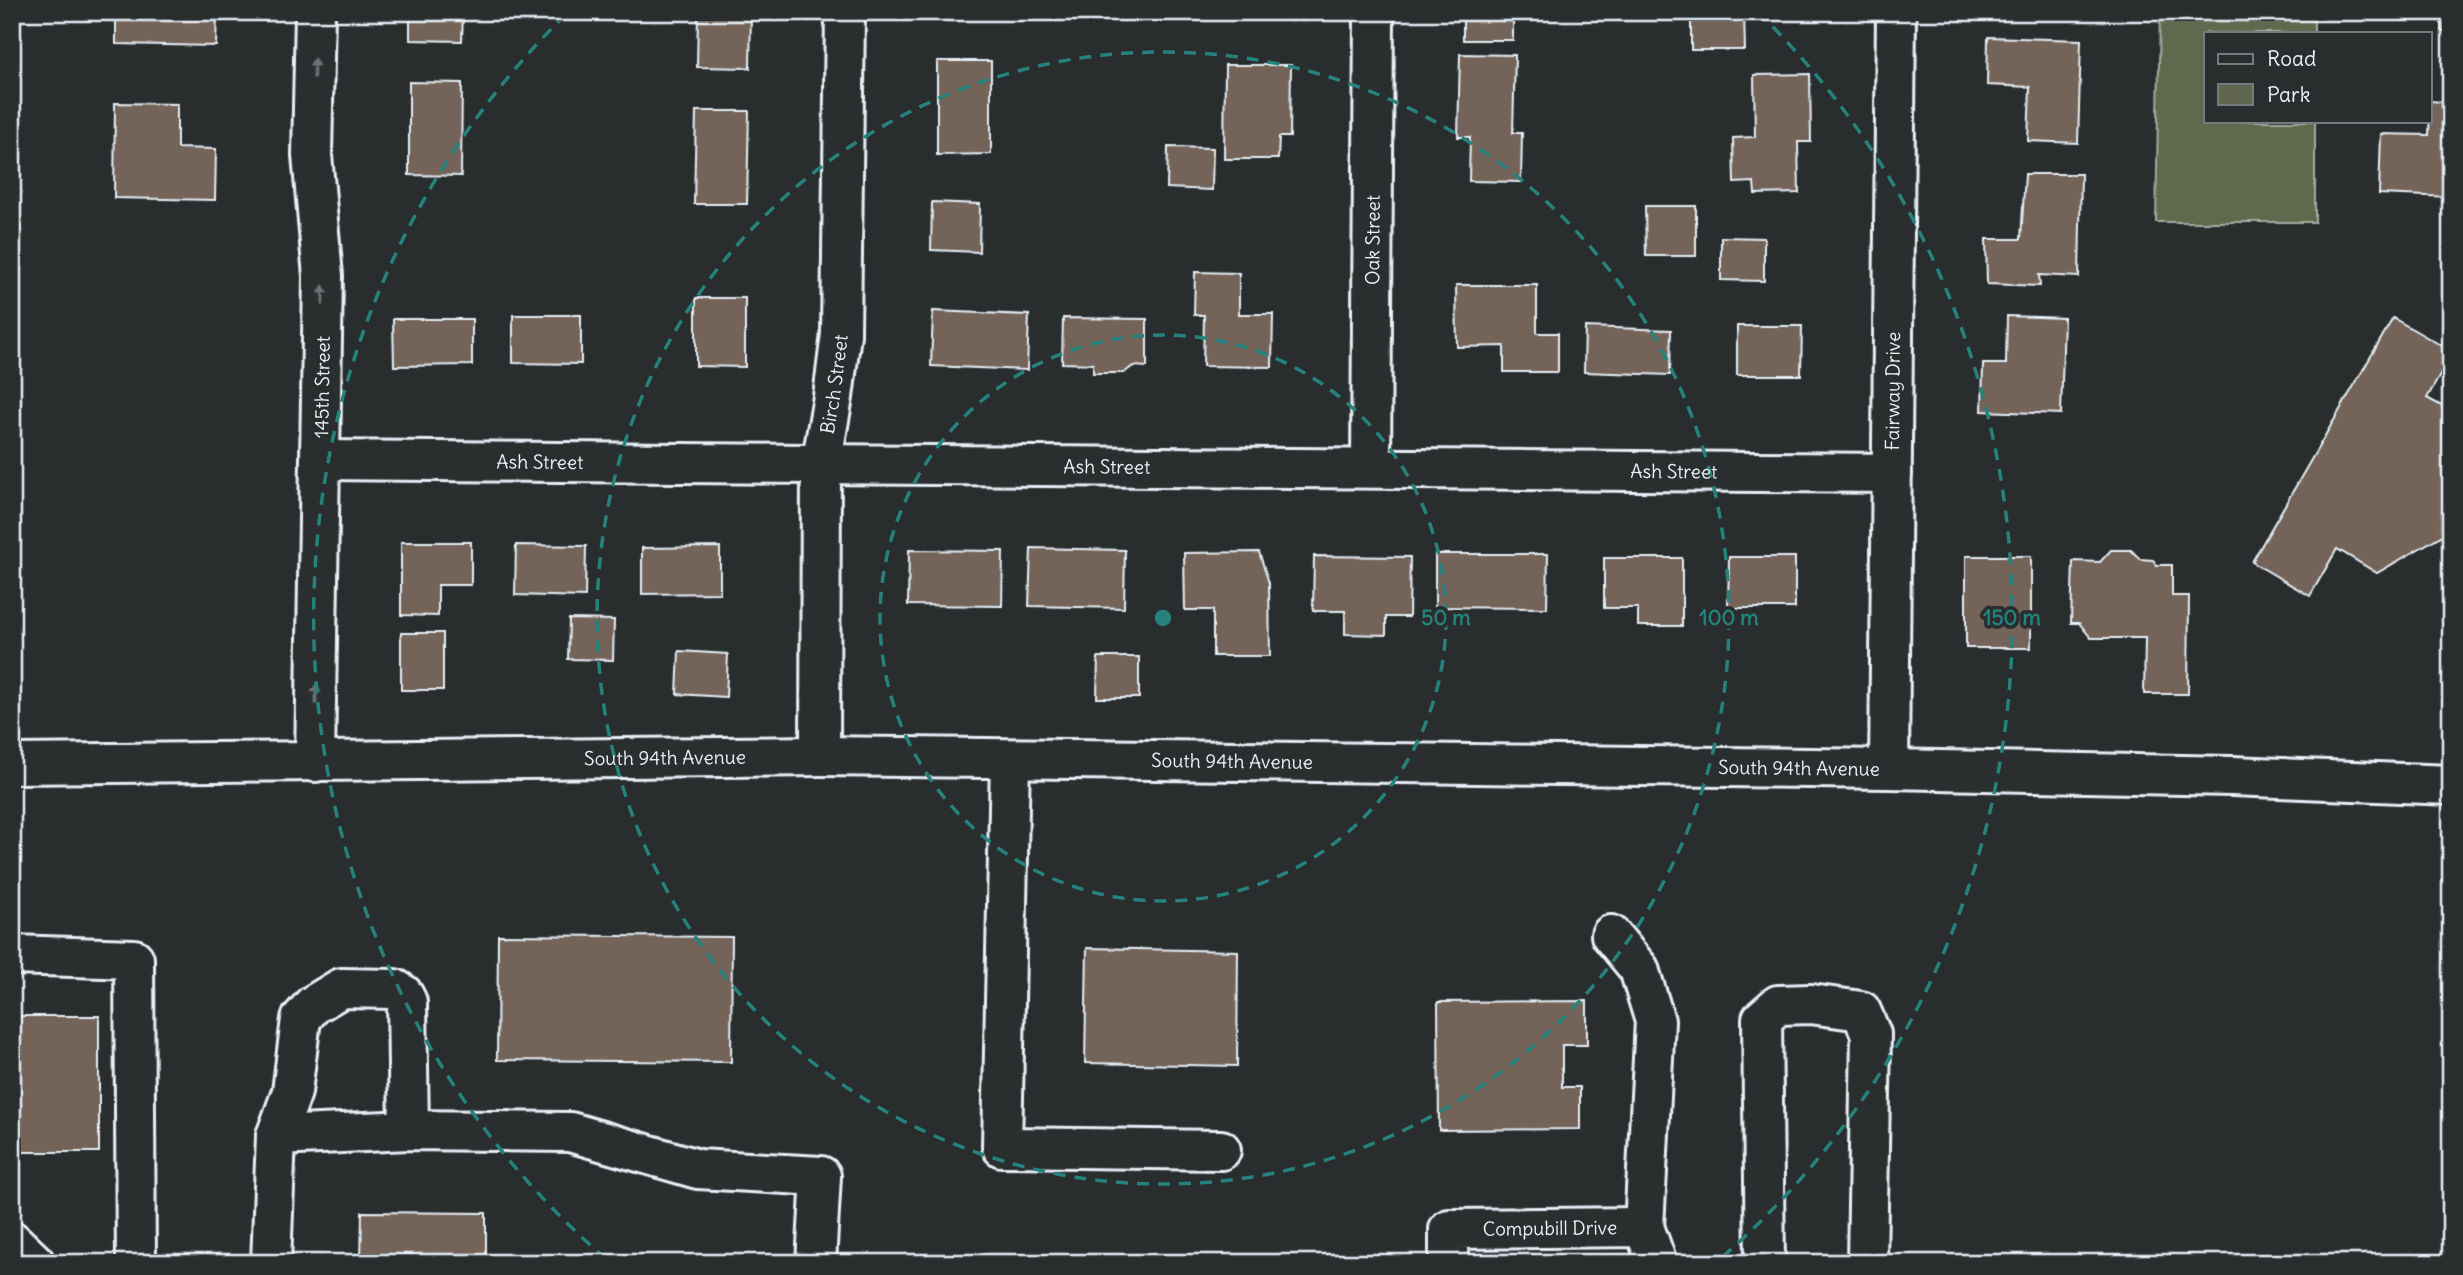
<svg xmlns="http://www.w3.org/2000/svg" width="2463" height="1275" viewBox="0 0 2463 1275" font-family="Delius,sans-serif">
<rect width="100%" height="100%" fill="#2a2d2e"/>
<filter id="ink" filterUnits="userSpaceOnUse"><feTurbulence type="fractalNoise" baseFrequency=".0143" numOctaves="2"/><feDisplacementMap in="SourceGraphic" scale="14" xChannelSelector="R" yChannelSelector="G"/><feConvolveMatrix kernelMatrix="1 2 1 2 8 2 1 2 1" color-interpolation-filters="sRGB"/></filter>
<g filter="url(#ink)">
<!-- green -->
<path fill="#60674e" stroke="#a4aca3" stroke-width="2" d="M2160,12H2314V33H2206V121H2315V222H2156Z"/>
<!-- building -->
<g fill="#736459" stroke="#e8f1f8" stroke-width="2">
<path d="M116,12H217L216,46L116,44Z"/>
<path d="M410,12H463L462,41L410,40Z"/>
<path d="M698,12H751L750,68L697,67Z"/>
<rect x="940" y="12" width="56" height="3"/>
<rect x="1463" y="12" width="50" height="28"/>
<path d="M1691,12H1744L1745,50H1691Z"/>
<path d="M1755,12H1809V16L1755,18Z"/>
<rect x="2441" y="12" width="10" height="19"/>
<path d="M1988,37L2081,40L2078,143L2028,141L2030,87L1987,85Z"/>
<path d="M1460,54L1515,55L1513,133H1522L1521,182L1469,181L1470,137H1458Z"/>
<path d="M937,61H991V154L937,155Z"/>
<path d="M1225,65H1291L1290,137H1279L1278,159H1224Z"/>
<path d="M1810,74L1811,142H1798L1799,193L1755,194L1754,182L1734,183L1733,138L1755,137L1754,75Z"/>
<path d="M409,82L462,83L461,176L409,175Z"/>
<path d="M2448,87H2451V197L2379,194L2381,134L2429,135L2430,101L2443,102Z"/>
<path d="M115,103L177,104V148L216,149L215,200L114,198Z"/>
<path d="M696,111H749L747,204H694Z"/>
<path d="M1168,147L1213,148L1212,190L1167,188Z"/>
<path d="M2025,174H2081L2079,277L2039,275L2040,286L1987,284L1986,239H2021Z"/>
<path d="M932,202L980,204L979,252L931,250Z"/>
<path d="M1645,206H1696V256H1646Z"/>
<path d="M1721,237L1764,238V281L1721,280Z"/>
<path d="M1195,272L1239,273V314H1273L1272,367L1203,366L1204,315H1194Z"/>
<path d="M1456,285H1537V333H1558V372H1504V346L1457,347Z"/>
<path d="M696,298H745V367L696,366Z"/>
<path d="M933,311L1029,315L1027,370L931,366Z"/>
<path d="M513,315H581V364L513,363Z"/>
<path d="M2007,316L2064,318L2061,414L1982,411L1983,364H2006Z"/>
<path d="M1063,318L1147,319V367L1133,366L1124,373H1093V364L1062,363Z"/>
<path d="M2393,318L2451,351V356L2427,398L2451,411V530L2377,573L2337,549L2310,596L2252,562Z"/>
<path d="M393,319H472V365L394,366Z"/>
<path d="M1737,326H1802L1801,375H1737Z"/>
<path d="M1585,327L1671,330L1670,375L1584,372Z"/>
<path d="M401,542H471V585H438V616L401,615Z"/>
<path d="M516,545L586,546L585,597L515,595Z"/>
<path d="M720,547V593L642,594V548Z"/>
<path d="M1031,548L1125,550L1124,608L1029,606Z"/>
<path d="M909,550L1003,551L1002,606L908,605Z"/>
<path d="M2111,550H2131L2140,559L2153,560L2157,565H2172V596H2189L2188,694H2144L2145,638H2091L2079,623H2071L2073,561L2100,562Z"/>
<path d="M1259,552L1269,583L1270,656H1213V610H1185L1184,553Z"/>
<path d="M1435,554H1548L1547,608L1435,607Z"/>
<path d="M1314,556L1410,557L1409,617H1386V635L1345,634V611H1313Z"/>
<rect x="1966" y="556" width="65" height="92"/>
<path d="M1729,557H1795V608H1728Z"/>
<path d="M1604,558H1682V626H1638V608H1604Z"/>
<path d="M569,619L614,620L613,660L568,659Z"/>
<rect x="401" y="633" width="42" height="57"/>
<path d="M679,651L728,654L726,697L677,694Z"/>
<path d="M1098,657H1139V698H1097Z"/>
<path d="M498,935L732,937L731,1062L497,1060Z"/>
<path d="M1087,948L1238,951L1237,1066L1085,1063Z"/>
<path d="M1587,1001V1045H1562V1087H1580V1129L1439,1130L1438,1002Z"/>
<rect x="12" y="1016" width="87" height="136"/>
<path d="M362,1212L486,1213V1263H361Z"/>
</g>
<g fill="none" stroke-linecap="round" stroke-linejoin="round">
<!-- minor casing -->
<g stroke="#e8f1f8" stroke-width="44">
<g id="minor">
<path d="M315,12L312,155L323,276L315,762"/>
<path id="s1" d="M321,460L1892,473"/>
<path id="s2" d="M1371,468L1374,12"/>
<path id="s3" d="M820,756L821,465L833,397L841,334L845,12"/>
<path d="M1010,759L1002,1147L1221,1150"/>
<path id="s4" d="M12,764L820,756L1889,769L2232,776L2451,785"/>
<path id="s5" d="M1889,769L1896,12"/>
<path d="M1611,935L1639,969L1655,1021L1644,1227"/>
<path d="M12,955L134,959L136,1263"/>
<path d="M276,1136L292,1092L301,1019L313,1005L341,988L395,989L403,994L407,1002L409,1130"/>
<path d="M12,1241L35,1263"/>
<path d="M271,1263L276,1136L409,1130L570,1132L698,1169L821,1176L816,1263"/>
<path id="s6" d="M1449,1263V1229L1644,1227L1657,1263"/>
<path d="M1765,1263L1762,1019L1778,1005L1811,1004L1861,1011L1871,1034L1867,1263"/>
</g>
</g>
<!-- minor -->
<use href="#minor" stroke="#2a2d2e" stroke-width="38"/>
</g>
<!-- one-way arrows -->
<defs><path id="oneway-solid" d="M-6-.8H1V-3.2L6.5 0L1 3.2V.8H-6Z" transform="scale(1.75)"/></defs>
<g fill="#6c7275">
<use href="#oneway-solid" transform="translate(314 68) rotate(-89)"/>
<use href="#oneway-solid" transform="translate(323 295) rotate(-89)"/>
<use href="#oneway-solid" transform="translate(316 694) rotate(-89)"/>
</g>
</g>
<!-- distance rings -->
<g fill="none" stroke="#25827c" stroke-width="3.5" stroke-dasharray="12 9">
<circle cx="1163" cy="618" r="283"/>
<circle cx="1163" cy="618" r="566"/>
<path d="M606 1259A849 849 0 0 1 568 12M1758 12A849 849 0 0 1 1720 1259"/>
</g>
<g text-anchor="middle" dominant-baseline="central" stroke-width="7" stroke-linejoin="round" paint-order="stroke">
<!-- street labels -->
<g font-size="19" fill="#e8f1f8" stroke="#2a2d2e">
<text stroke="none"><textPath href="#s2" startOffset="228">Oak Street</textPath></text>
<text stroke="none"><textPath href="#s3" startOffset="373">Birch Street</textPath></text>
<text transform="translate(322 387) rotate(-89)">145th Street</text>
<text stroke="none"><textPath href="#s5" startOffset="378">Fairway Drive</textPath></text>
<text stroke="none"><textPath href="#s1" startOffset="219">Ash Street</textPath></text>
<text stroke="none"><textPath href="#s1" startOffset="786">Ash Street</textPath></text>
<text stroke="none"><textPath href="#s1" startOffset="1353">Ash Street</textPath></text>
<text stroke="none"><textPath href="#s4" startOffset="653">South 94th Avenue</textPath></text>
<text stroke="none"><textPath href="#s4" startOffset="1220">South 94th Avenue</textPath></text>
<text stroke="none"><textPath href="#s4" startOffset="1787">South 94th Avenue</textPath></text>
<text stroke="none"><textPath href="#s6" startOffset="135">Compubill Drive</textPath></text>
</g>
</g>
<circle cx="1163" cy="618" r="10" fill="#25827c" stroke="#2a2d2e" stroke-width="3.5"/>
<g font-size="21" text-anchor="middle" font-weight="bold" fill="#25827c" stroke="#2a2d2e" stroke-width="7" stroke-linejoin="round" paint-order="stroke">
<text x="1446" y="625">50 m</text>
<text x="1729" y="625">100 m</text>
<text x="2012" y="625">150 m</text>
</g>
<!-- margin -->
<rect width="2463" height="1275" fill="none" stroke="#2a2d2e" stroke-width="42"/>
<rect x="21" y="21" width="2421" height="1233" fill="none" stroke="#e8f1f8" stroke-width="2.5" filter="url(#ink)"/>
<!-- legend -->
<rect x="2204" y="32" width="228" height="91" fill="#2a2d2e" stroke="#767b7f" stroke-width="2"/>
<rect x="2218" y="54" width="35" height="10" fill="#2a2d2e" stroke="#767b7f" stroke-width="2"/>
<text x="2267" y="66" font-size="21" fill="#e8f1f8">Road</text>
<rect x="2218" y="84" width="35" height="21" fill="#60674e" stroke="#767b7f" stroke-width="2"/>
<text x="2267" y="102" font-size="21" fill="#e8f1f8">Park</text>
</svg>
